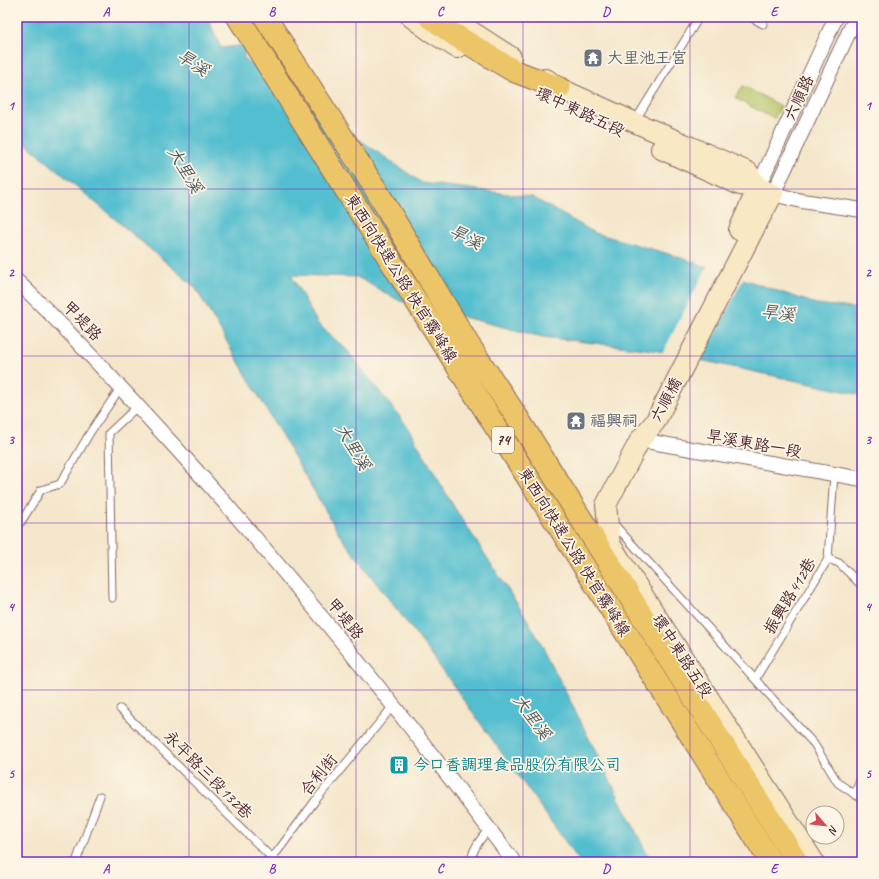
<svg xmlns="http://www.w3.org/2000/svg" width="879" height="879" viewBox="0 0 879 879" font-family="Caveat,'LXGW WenKai TC',sans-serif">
<rect width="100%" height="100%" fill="#fcf5e5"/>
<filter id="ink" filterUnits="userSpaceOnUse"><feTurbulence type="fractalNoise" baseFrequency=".025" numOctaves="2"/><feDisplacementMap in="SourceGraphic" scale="8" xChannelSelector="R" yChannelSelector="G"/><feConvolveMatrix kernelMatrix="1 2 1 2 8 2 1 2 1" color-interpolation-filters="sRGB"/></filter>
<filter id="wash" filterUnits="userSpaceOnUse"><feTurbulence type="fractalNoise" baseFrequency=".012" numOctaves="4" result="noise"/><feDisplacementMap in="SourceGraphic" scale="16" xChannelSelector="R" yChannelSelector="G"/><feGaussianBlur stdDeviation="0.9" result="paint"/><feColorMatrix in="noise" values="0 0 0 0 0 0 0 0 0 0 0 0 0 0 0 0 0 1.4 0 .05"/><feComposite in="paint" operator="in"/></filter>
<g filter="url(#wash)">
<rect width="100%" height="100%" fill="#f4e6cb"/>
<!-- green -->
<path fill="#b6c568" stroke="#80724a" d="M743,86L781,106L774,119L735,98Z"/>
<!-- water -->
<path fill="#53becf" stroke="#4e6e7d" d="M17,17H207L221,48L245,45L244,59L422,183L532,197L595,233L669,254L816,304L862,309V395L654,350L543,337L400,301L357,277L291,275L318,324L346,349L407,426L454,507L527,619L542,645L647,854L662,862H580L428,650L341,537L195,287L17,136Z"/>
<!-- pier -->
<path fill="#f4e6cb" d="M708,265L744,277L700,362L662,354Z"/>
</g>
<g filter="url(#ink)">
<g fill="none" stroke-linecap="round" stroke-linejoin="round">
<!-- lane casing -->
<g stroke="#866563" stroke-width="9">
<g id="lane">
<path d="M751,17L763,24"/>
<path d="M635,121L698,19"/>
<path d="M21,522L41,490L60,484L91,431L121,387"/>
<path d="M613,523L814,744L838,783L862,799"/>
<path d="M828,559L839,563L862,586"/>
<path d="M112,598L109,433L138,406"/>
<path d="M756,678L828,559L834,475"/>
<path d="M120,709L276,862"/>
<path d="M855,795L862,772"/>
<path d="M76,862L100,796"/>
<path d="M266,862L277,852L315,801L393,706"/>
<path d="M471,862C472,849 481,838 489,829"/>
</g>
</g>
<!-- street casing -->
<g stroke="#866563" stroke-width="16">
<g id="street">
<path d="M856,17L773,194L802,201L862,210"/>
<path d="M758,187L836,17"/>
<path d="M17,281C65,327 110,376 155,425C283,564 401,712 514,862"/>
<path d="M640,440L862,479"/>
</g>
</g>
<!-- secondary casing -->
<g stroke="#866563" stroke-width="22">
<g id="secondary">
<path d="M411,17L430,31L457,48"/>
<path d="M449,17L511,57"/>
<path d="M546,79L559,88L634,122L748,172L758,187L773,194L756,225L655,422L640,440L606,505L610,544L814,862"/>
<path d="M661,149L740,185L758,187L739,230"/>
</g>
</g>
<!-- highway casing -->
<g stroke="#866563" stroke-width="24">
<g id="highway">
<path d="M238,17L339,179L771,862"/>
<path d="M265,17L375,188L468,344L515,414L797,862"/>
<path d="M430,17L453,34L514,71L559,88"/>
</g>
</g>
<!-- lane -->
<use href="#lane" stroke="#fff" stroke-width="7"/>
<!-- street -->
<use href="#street" stroke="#fff" stroke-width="14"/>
<!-- secondary -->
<use href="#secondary" stroke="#f8e8c3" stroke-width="20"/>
<!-- highway -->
<use href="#highway" stroke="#edc569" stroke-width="22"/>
</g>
</g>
<!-- grid -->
<path fill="none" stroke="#7b2cbf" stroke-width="1" stroke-opacity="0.55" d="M189,17V862M356,17V862M523,17V862M690,17V862M17,189H862M17,356H862M17,523H862M17,690H862"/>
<!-- icons -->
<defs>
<g id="temple-square" transform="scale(1)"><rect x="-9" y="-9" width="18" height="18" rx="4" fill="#6b7280" stroke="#fcf5e5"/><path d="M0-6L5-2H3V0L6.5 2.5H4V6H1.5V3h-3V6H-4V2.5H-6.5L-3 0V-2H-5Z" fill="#fff"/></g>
<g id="building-square" transform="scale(1)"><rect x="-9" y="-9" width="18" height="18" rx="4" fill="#0f9aa8" stroke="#fcf5e5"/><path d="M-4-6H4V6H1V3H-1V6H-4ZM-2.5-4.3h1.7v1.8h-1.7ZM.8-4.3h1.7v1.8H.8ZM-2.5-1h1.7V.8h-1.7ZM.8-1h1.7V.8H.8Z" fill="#fff"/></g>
</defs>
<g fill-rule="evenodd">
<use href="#temple-square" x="593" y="58"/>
<use href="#temple-square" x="576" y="421"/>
<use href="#building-square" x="399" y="765"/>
</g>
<g text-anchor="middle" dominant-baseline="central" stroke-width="3.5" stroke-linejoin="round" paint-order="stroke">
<!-- shield labels -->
<rect fill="#fcf5e5" stroke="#7f5f63" stroke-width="1" x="492" y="427" width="22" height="26" rx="3"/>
<g font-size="15" font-weight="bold" fill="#4a1f2b">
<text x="503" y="440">74</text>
</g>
<!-- worship labels -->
<g font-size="16" fill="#5b616d" stroke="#fcf5e5" text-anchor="start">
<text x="607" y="58">大里池王宮</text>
<text x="590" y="421">福興祠</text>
</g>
<!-- street labels -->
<g font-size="16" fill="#4a1f2b" stroke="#fcf5e5">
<text transform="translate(799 98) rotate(-65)">六順路</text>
<text transform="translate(580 112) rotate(25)">環中東路五段</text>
<text transform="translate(401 278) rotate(58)">東西向快速公路 快官霧峰線</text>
<text transform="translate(82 321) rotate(46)">甲堤路</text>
<text transform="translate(666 400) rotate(-62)">六順橋</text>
<text transform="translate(754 444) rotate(10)">旱溪東路一段</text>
<text transform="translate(574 552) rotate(58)">東西向快速公路 快官霧峰線</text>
<text transform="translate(790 596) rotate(-59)">振興路412巷</text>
<text transform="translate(345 619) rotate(51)">甲堤路</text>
<text transform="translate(682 656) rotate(57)">環中東路五段</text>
<text transform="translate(208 775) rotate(45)">永平路三段132巷</text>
<text transform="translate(319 775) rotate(-51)">合利街</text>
</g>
<!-- culture labels -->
<g font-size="16" fill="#0d838f" stroke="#fcf5e5" text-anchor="start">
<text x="413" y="765">今口香調理食品股份有限公司</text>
</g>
<!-- water labels -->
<g font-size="17" font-style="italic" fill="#4d5764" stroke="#fcf5e5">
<text transform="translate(193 63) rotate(33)">旱溪</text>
<text transform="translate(185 170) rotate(59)">大里溪</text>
<text transform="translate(466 237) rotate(27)">旱溪</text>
<text transform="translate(778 313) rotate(7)">旱溪</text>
<text transform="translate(353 447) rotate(59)">大里溪</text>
<text transform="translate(532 717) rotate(54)">大里溪</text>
</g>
</g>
<!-- margin -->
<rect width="879" height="879" fill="none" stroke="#fcf5e5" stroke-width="44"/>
<!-- north arrow -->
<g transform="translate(825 825) rotate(118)"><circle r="19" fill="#fcf5e5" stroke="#b59f9b"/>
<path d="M0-3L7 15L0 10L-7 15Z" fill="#d1495b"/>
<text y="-6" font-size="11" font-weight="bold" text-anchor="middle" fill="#4a1f2b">N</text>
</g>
<rect x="22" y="22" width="835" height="835" fill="none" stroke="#7b2cbf" stroke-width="1.5"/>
<g font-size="13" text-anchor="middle" font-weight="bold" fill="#7b2cbf">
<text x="106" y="16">A</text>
<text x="272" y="16">B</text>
<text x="440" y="16">C</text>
<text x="606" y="16">D</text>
<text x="774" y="16">E</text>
<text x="11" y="110">1</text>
<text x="868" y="110">1</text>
<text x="11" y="277">2</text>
<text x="868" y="277">2</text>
<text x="11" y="444">3</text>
<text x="868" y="444">3</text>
<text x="11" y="611">4</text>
<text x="868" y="611">4</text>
<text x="11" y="778">5</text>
<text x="868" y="778">5</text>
<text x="106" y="873">A</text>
<text x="272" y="873">B</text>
<text x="440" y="873">C</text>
<text x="606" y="873">D</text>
<text x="774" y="873">E</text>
</g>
</svg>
